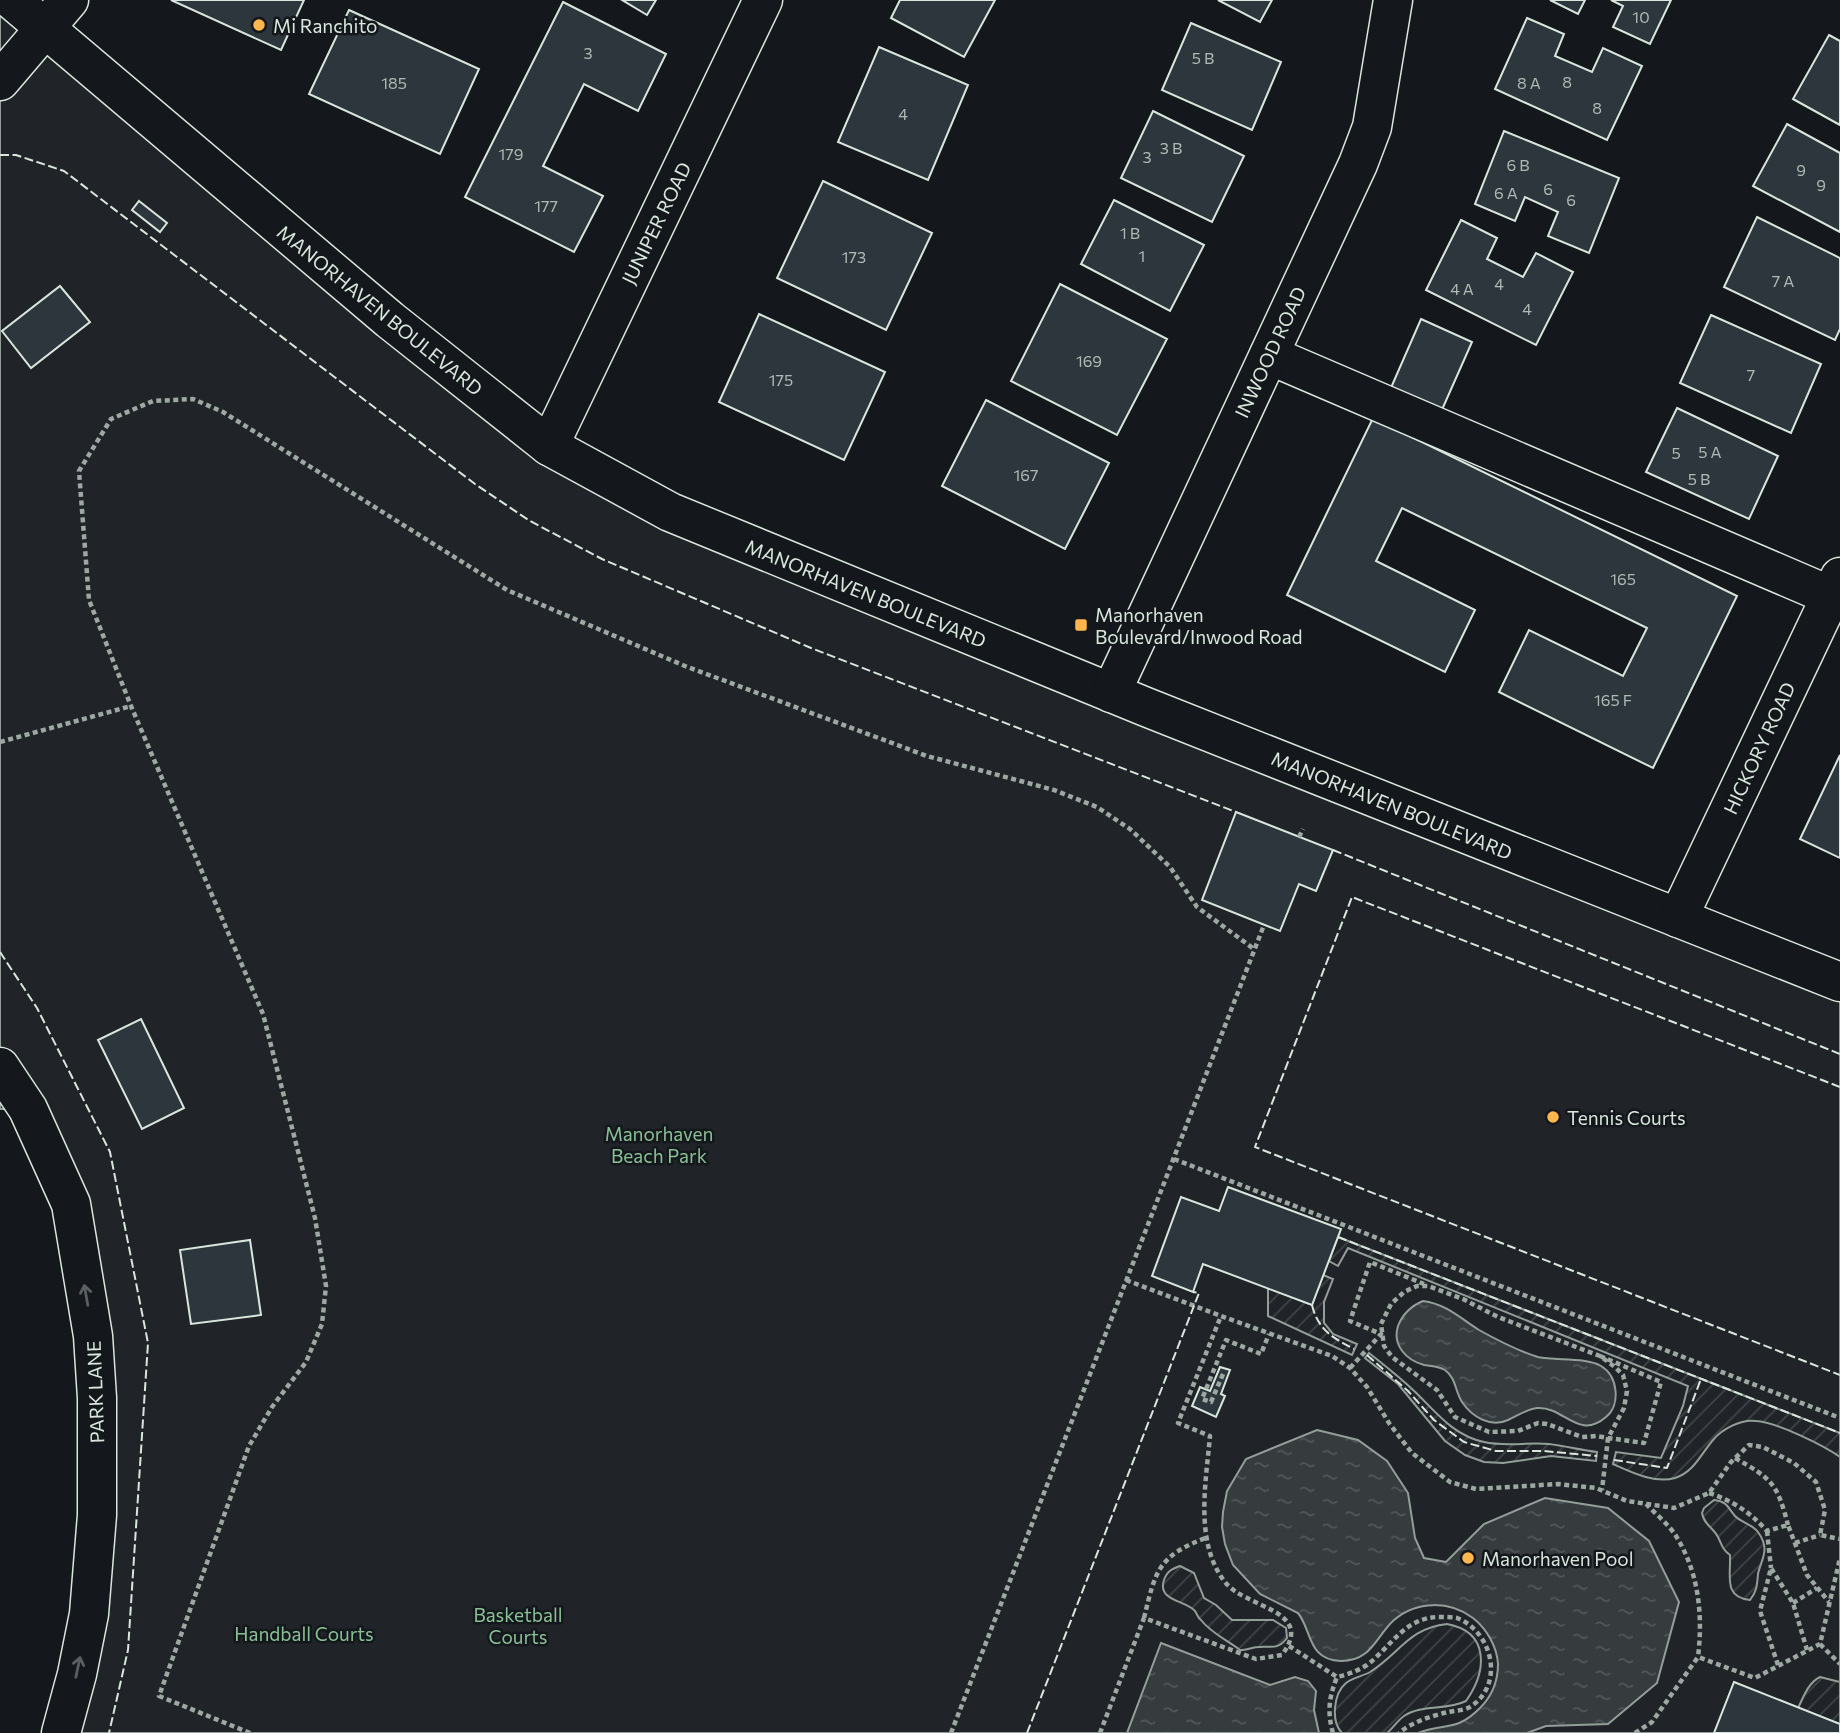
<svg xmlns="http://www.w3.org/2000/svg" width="1840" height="1733" viewBox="0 0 1840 1733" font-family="Commissioner,sans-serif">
<defs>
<pattern id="garden-furrows" width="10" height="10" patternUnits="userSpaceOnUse" patternTransform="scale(1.75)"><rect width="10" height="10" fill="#202428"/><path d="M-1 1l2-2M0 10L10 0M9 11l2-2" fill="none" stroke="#404447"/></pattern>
<pattern id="water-ripples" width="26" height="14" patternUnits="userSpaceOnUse" patternTransform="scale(1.75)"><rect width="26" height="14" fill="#363b3e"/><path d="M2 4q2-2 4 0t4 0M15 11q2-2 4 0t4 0" fill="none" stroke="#525759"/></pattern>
</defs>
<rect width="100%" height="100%" fill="#14181c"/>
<!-- green -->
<path fill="#202428" stroke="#939e99" stroke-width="2" d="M0,0L548,446L1840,980V1733H61L97,1398L29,1109H0Z"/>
<!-- garden -->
<g fill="url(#garden-furrows)" stroke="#939e99" stroke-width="2">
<path d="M1338,1237L1840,1433V1457C1823,1445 1776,1422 1756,1421C1741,1419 1722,1429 1713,1440C1701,1454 1694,1472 1675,1478C1655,1484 1631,1472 1613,1464L1616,1452L1661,1458L1683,1406L1688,1386L1348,1248L1338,1266L1329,1261Z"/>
<path d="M1323,1275L1333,1279L1324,1302V1323L1333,1334L1357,1344L1352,1355L1268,1316V1288L1312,1305Z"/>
<path d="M1369,1353C1383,1364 1398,1376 1411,1388C1434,1409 1451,1435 1484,1442C1506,1447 1527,1442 1549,1444C1565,1446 1581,1450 1597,1452L1596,1461L1551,1456L1503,1463L1484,1462L1465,1455L1445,1441L1398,1384L1365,1358Z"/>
<path d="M1714,1500C1727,1501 1728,1508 1735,1516C1742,1523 1752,1524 1758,1532C1771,1550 1761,1559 1758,1574C1757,1585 1757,1591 1750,1600C1723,1597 1731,1576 1730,1555C1722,1549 1722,1545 1718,1537C1713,1527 1704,1525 1702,1513L1704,1508Z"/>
<path d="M1180,1566L1194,1573L1204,1598L1216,1605L1232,1620H1273L1286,1628L1287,1638C1278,1650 1272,1646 1259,1647C1253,1647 1247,1650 1240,1650C1227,1640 1211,1633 1201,1620C1198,1618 1197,1614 1195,1611C1185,1600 1157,1601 1164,1580C1167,1571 1172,1569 1180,1566Z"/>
<path d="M1447,1624C1490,1632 1487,1671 1466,1701C1446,1711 1422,1704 1404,1716C1397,1721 1393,1728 1387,1733H1342C1331,1722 1333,1694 1346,1683C1352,1678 1363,1676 1370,1672C1400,1653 1409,1628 1447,1624Z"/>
<path d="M1820,1677L1840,1682V1724L1798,1708C1804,1696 1808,1683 1820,1677Z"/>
</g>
<!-- water -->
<g fill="url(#water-ripples)" stroke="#939e99" stroke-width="2">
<path d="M1423,1301C1446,1304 1460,1318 1479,1330C1497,1340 1518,1351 1538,1357C1555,1361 1586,1357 1601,1366C1618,1376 1621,1405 1606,1417C1578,1441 1564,1406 1537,1408C1527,1409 1517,1416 1508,1420C1491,1428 1472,1417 1462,1402C1455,1391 1456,1378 1445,1370C1438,1366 1432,1366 1424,1365C1406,1360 1392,1345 1398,1326C1403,1313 1411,1306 1423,1301Z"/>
<path d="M1317,1430L1358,1440L1387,1461L1408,1493L1415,1538L1424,1558L1446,1562L1484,1524L1545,1498L1608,1508L1649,1541L1679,1602L1657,1683L1608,1724L1546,1726L1527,1733H1418C1445,1722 1455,1733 1480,1708C1492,1696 1498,1681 1498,1664C1497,1647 1487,1629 1473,1618C1450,1601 1417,1600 1394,1620C1376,1636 1372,1661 1341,1661C1307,1660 1312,1630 1298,1613L1260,1594L1233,1565L1225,1544L1222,1527L1223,1512L1227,1491L1246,1459Z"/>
<path d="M1161,1643L1270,1685L1295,1677L1308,1681L1316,1691L1314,1710L1319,1733H1127Z"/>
</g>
<!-- building -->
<g fill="#2c363c" stroke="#d8e6dc" stroke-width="2">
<path d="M171,0H304L281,50Z"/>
<path d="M622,0H656L647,15Z"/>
<path d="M900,0H995L964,57L891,18Z"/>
<path d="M1218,0H1272L1260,22Z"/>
<path d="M1550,0H1585L1578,14Z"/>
<path d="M1611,0H1671L1650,44L1613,27L1623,6Z"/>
<path d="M563,2L666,54L638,111L584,84L543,166L603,196L574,252L465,197Z"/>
<path d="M349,10L479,69L440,154L309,94Z"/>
<path d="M1527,18L1564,34L1555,56L1592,72L1603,48L1642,66L1607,140L1495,89Z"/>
<path d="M1191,23L1281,62L1252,130L1162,90Z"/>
<path d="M1829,35L1840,41V125L1793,99Z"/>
<path d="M879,47L968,85L928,180L838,142Z"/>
<path d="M1153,111L1244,156L1212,222L1121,178Z"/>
<path d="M1787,124L1840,153V232L1753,186Z"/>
<path d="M1504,131L1619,178L1589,253L1548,236L1558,212L1525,197L1515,221L1475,204Z"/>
<path d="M823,181L932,233L886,330L777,278Z"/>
<path d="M1114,200L1204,245L1170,311L1081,264Z"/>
<path d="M139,201L167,223L160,232L132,210Z"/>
<path d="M1757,217L1840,258V329L1835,340L1724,287Z"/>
<path d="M1461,220L1497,238L1487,259L1523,277L1536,253L1573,272L1536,345L1426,290Z"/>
<path d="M1060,284L1167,339L1117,435L1011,381Z"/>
<path d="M60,286L90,322L31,368L2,331Z"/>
<path d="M759,314L885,372L844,460L719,402Z"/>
<path d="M1711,315L1821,364L1791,433L1680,383Z"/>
<path d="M1421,319L1472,342L1441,412L1390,390Z"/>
<path d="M986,400L1109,463L1065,549L942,486Z"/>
<path d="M1677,408L1778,456L1749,519L1646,472Z"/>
<path d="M1373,418L1737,596L1653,768L1499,692L1529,630L1623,676L1647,628L1402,508L1376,561L1475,610L1445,672L1287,595Z"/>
<path d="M1840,755V858L1800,839Z"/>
<path d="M1236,812L1333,850L1316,891L1299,884L1280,931L1202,900Z"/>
<path d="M141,1019L184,1108L142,1129L98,1040Z"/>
<path d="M1228,1187L1341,1229L1312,1305L1203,1264L1193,1292L1152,1276L1181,1197L1219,1211Z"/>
<path d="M250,1240L261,1315L191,1324L180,1250Z"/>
<path d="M1220,1367L1230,1370L1221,1394L1225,1396L1216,1417L1192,1406L1200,1387L1210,1391Z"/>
<path d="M1734,1682L1840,1724V1733H1714Z"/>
</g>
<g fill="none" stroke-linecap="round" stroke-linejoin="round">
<!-- minor casing -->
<g stroke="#d8e6dc" stroke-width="41">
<g id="minor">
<path d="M12,0L390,320L549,446L670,512L1146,707L1840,982"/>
<path d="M0,81L69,0"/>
<path d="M1269,355L1831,596"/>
<path d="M549,446L763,0"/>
<path d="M1111,693L1358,164L1372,127L1393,0"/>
<path d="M1678,918L1840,577"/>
<path d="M0,1067L28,1109L71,1204L93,1336L97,1398V1515L89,1614L77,1674L61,1733"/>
</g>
</g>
<!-- path -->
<g stroke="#9da8a2" stroke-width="4.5" stroke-dasharray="5 3.5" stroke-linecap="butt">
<path d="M0,742L131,706"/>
<path d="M1299,837L1303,829"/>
<path d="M1174,1159L1840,1418"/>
<path d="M1126,1280L1221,1316"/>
<path d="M1600,1356L1661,1382L1644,1443L1608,1438L1596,1436L1582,1437L1547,1424L1538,1423L1518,1431L1489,1432L1455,1417L1437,1390L1392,1357L1384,1346L1381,1324L1391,1304L1404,1292L1417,1286H1428L1463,1299L1498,1317L1600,1356L1615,1367L1623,1375L1627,1391L1624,1408L1608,1438L1602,1490"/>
<path d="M1350,1368L1381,1334L1350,1321L1370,1262L1424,1284"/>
<path d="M1223,1374L1211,1402L1202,1399L1226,1340L1261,1354L1269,1334"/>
<path d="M1735,1458C1772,1479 1777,1483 1788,1525"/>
<path d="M1709,1493C1733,1501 1750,1512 1767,1531L1788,1525L1807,1575L1829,1602"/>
<path d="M1646,1504C1656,1514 1669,1525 1676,1536C1699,1573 1703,1615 1698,1657"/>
<path d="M1767,1531L1771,1568"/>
<path d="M1795,1543L1820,1535"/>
<path d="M1793,1603L1817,1588"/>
<path d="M1144,1618C1156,1569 1158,1556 1208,1537"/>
<path d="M1820,1644L1840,1664"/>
<path d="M1289,1646L1337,1677C1349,1674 1357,1671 1367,1665C1391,1647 1405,1616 1441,1617C1445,1617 1452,1617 1457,1618C1491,1631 1505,1681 1473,1705C1466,1711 1456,1710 1448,1712C1431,1716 1412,1722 1399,1733"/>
<path d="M1778,1665L1760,1611L1771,1568L1793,1603L1807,1650"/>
<path d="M250,1733L159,1696L249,1446L272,1407L306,1362L322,1324L326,1286L315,1218L263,1014L131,706L89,600L79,471L111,419L153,401L193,399L223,412L507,590L685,666L927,756L1054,790L1097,807L1130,829L1170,867L1197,907L1254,949"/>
<path d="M951,1733L1264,925"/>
<path d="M1100,1733L1144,1618L1256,1659L1282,1655C1316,1609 1246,1609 1225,1582C1194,1543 1206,1482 1210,1436L1178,1423L1221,1316L1332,1356L1350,1368L1367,1387L1389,1423L1412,1453L1450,1482L1476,1489L1558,1484L1596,1488L1627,1501L1674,1508L1709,1493L1731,1462L1749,1445L1763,1447L1794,1463L1816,1482L1825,1510L1820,1535L1840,1539"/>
<path d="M1333,1733C1327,1712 1329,1697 1337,1677"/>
<path d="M1635,1733L1652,1722L1698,1657L1755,1678L1820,1644L1840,1558"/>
</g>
<!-- minor -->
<use href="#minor" stroke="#14181c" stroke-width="38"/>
<!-- fence -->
<g stroke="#d8e6dc" stroke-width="2" stroke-dasharray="9 3.5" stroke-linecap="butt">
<path d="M0,155H16L64,171L475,484L530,521L602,559L811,648L1236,812"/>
<path d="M1333,850L1840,1054"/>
<path d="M0,952L37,1008L110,1152L148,1343L128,1650L109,1733"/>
<path d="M1840,1087L1352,897L1255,1147L1840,1375"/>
<path d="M1338,1237L1840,1433"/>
<path d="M1312,1305C1318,1330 1333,1338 1354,1349"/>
<path d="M1367,1355L1408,1391L1434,1420L1464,1442L1496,1451H1544L1597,1456"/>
<path d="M1614,1460L1667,1468L1701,1379"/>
<path d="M1027,1733L1199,1293L1193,1292"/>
</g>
</g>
<!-- one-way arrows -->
<defs><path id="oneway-shaft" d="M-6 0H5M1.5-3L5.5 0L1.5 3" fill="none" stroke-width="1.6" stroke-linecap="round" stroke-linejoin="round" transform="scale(1.75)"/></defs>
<g stroke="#59605f">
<use href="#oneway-shaft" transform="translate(86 1295) rotate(-100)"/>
<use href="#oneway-shaft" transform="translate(78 1667) rotate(-78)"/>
</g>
<!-- markers -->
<g fill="#ffb74d" stroke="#14181c" stroke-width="2.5">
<circle cx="259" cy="25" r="7"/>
<rect x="1074" y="618" width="14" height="14" rx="3.5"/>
<circle cx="1553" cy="1117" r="7"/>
<circle cx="1468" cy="1558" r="7"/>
</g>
<g text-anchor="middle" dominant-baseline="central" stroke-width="5" stroke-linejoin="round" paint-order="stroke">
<!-- number labels -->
<g font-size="16" fill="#adbab4">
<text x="1641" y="16">10</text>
<text x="588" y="52">3</text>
<text x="1203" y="57">5 B</text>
<text x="1567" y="81">8</text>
<text x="394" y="82">185</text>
<text x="1529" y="82">8 A</text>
<text x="1597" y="107">8</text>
<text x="903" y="113">4</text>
<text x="1171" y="147">3 B</text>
<text x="511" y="153">179</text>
<text x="1147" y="156">3</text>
<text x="1518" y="164">6 B</text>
<text x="1801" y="169">9</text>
<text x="1821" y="184">9</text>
<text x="1548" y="188">6</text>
<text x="1506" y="192">6 A</text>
<text x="1571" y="199">6</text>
<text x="546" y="205">177</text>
<text x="1130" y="232">1 B</text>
<text x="1142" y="255">1</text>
<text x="854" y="256">173</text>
<text x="1783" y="280">7 A</text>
<text x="1499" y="283">4</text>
<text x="1462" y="288">4 A</text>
<text x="1527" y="308">4</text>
<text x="1089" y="360">169</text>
<text x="1751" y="374">7</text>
<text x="781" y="379">175</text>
<text x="1710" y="451">5 A</text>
<text x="1676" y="452">5</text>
<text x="1026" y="474">167</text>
<text x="1699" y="478">5 B</text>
<text x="1623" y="578">165</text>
<text x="1613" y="699">165 F</text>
</g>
<!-- poi labels -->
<g font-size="19" fill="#d8e6dc" stroke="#14181c" text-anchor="start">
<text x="273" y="25">Mi Ranchito</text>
<text x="1095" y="614">Manorhaven<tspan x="1095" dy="22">Boulevard/Inwood Road</tspan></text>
<text x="1567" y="1117">Tennis Courts</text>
<text x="1482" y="1558">Manorhaven Pool</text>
</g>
<!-- street labels -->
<g font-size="19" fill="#d8e6dc" stroke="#14181c">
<text transform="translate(656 223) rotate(-64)">JUNIPER ROAD</text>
<text transform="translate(380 310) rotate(39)">MANORHAVEN BOULEVARD</text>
<text transform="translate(1270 352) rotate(-65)">INWOOD ROAD</text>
<text transform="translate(866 593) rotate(22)">MANORHAVEN BOULEVARD</text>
<text transform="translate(1759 748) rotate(-65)">HICKORY ROAD</text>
<text transform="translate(1392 805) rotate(22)">MANORHAVEN BOULEVARD</text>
<text transform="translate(95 1392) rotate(-92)">PARK LANE</text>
</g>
<!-- park labels -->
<g font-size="19" fill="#8ac095" stroke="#14181c">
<text x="659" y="1133">Manorhaven<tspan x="659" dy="22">Beach Park</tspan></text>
<text x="518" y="1614">Basketball<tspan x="518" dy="22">Courts</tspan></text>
<text x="304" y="1633">Handball Courts</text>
</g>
</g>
</svg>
